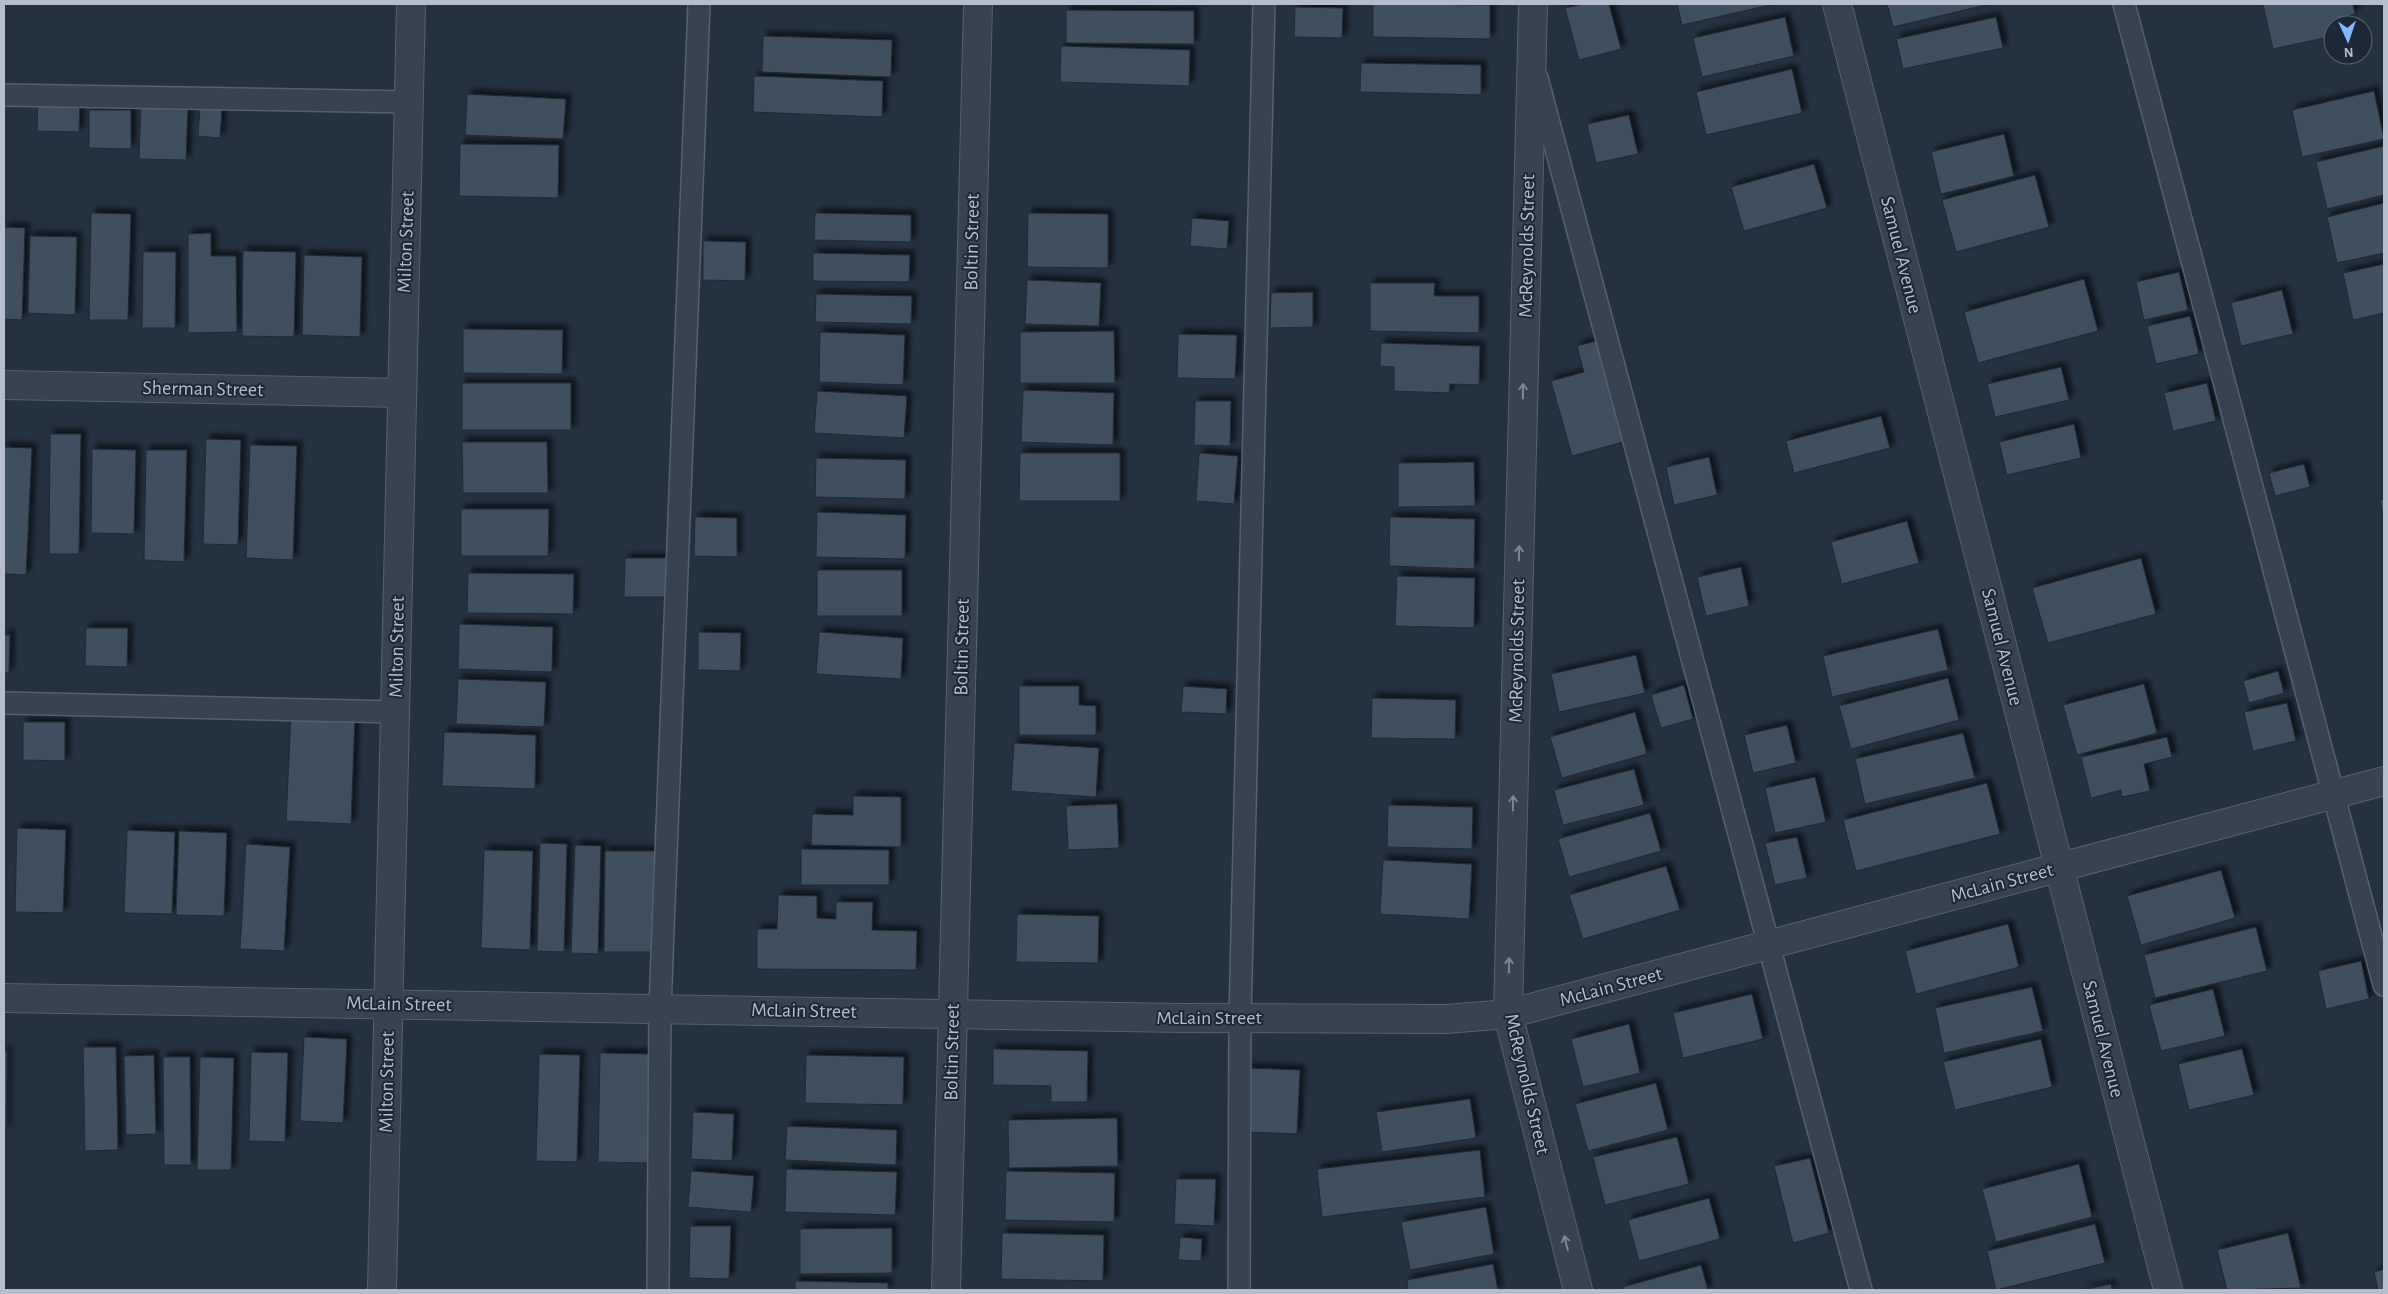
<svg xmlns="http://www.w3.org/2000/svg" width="2388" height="1294" viewBox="0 0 2388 1294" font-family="'Alegreya Sans',sans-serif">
<defs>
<filter id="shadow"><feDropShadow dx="4.5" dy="-4.5" stdDeviation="2.5" flood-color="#0009"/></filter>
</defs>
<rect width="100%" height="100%" fill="#233141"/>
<!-- building -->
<g fill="#3f4f61" stroke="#1e2a38" filter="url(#shadow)">
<path d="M1373,4L1490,5V39L1373,37Z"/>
<path d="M1583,4H1609L1621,49L1579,60L1565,8Z"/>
<path d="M1677,4H1769L1770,5L1682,25Z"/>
<path d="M1887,4H1986V5L1893,27Z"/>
<path d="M2263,4H2353L2355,14L2339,19L2340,25H2333V36L2273,49Z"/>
<path d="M1295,7L1343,8L1342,38L1294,37Z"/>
<path d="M1066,10L1194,11V44L1066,43Z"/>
<path d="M1785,17L1794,56L1702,77L1693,38Z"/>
<path d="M1996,17L2003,48L1903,69L1896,39Z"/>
<path d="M763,36L892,40L891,77L762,72Z"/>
<path d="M1061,46L1190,50L1189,86L1060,82Z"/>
<path d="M1361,63L1481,65V95L1360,92Z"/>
<path d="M1792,69L1802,113L1706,135L1696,92Z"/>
<path d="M754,76L883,81L882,117L753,112Z"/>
<path d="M2374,91L2384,139L2302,157L2292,110Z"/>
<path d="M467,94L566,99L563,139L465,135Z"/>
<path d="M38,99L80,100L79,132L37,131Z"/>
<path d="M141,105L188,106L186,160L139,159Z"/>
<path d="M200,107L222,109L220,138L198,136Z"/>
<path d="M89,110H131V149L89,148Z"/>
<path d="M1629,115L1638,154L1596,163L1587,124Z"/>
<path d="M2004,134L2014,176L1941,194L1931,152Z"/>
<path d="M460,144L559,145L558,198L459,196Z"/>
<path d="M2384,146V195L2327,209L2316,162Z"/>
<path d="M1814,164L1827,208L1744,231L1731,187Z"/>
<path d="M2035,175L2049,227L1956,252L1942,200Z"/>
<path d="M2384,203V253L2337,263L2327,217Z"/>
<path d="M91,213L131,214L128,320H89Z"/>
<path d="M815,213L911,215V242L814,240Z"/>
<path d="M1028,213L1108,214V268L1027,267Z"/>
<path d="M1192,218L1229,221L1227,249L1190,246Z"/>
<path d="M4,227L25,228L22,320L4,319Z"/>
<path d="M211,233V256H236L237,332L188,333V234Z"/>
<path d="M30,236L77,237L75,315L28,313Z"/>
<path d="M703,241L746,242L745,281L703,280Z"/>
<path d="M243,251L296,252L294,337L242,336Z"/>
<path d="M143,252H176L175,328H142Z"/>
<path d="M813,253L910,255L909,282L813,281Z"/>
<path d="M304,255L362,257L360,337L302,335Z"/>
<path d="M2384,264V313L2353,320L2343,273Z"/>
<path d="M2179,272L2188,310L2144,320L2136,282Z"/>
<path d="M2084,279L2098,331L1978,363L1964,312Z"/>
<path d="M1027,280L1101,283L1099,326L1025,324Z"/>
<path d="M1370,283H1435L1434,296H1479V333L1370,331Z"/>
<path d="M2282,290L2293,334L2241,346L2231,303Z"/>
<path d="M1313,292V327L1270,328L1271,293Z"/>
<path d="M816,294L912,296L911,324L815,322Z"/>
<path d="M2190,316L2199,354L2156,364L2147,326Z"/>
<path d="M463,329L563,330L562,374L463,373Z"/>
<path d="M1114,331L1115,383H1020V332Z"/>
<path d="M820,332L905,335L903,385L819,382Z"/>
<path d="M1178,334L1237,335L1235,379L1177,378Z"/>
<path d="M1603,339L1630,440L1572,456L1551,381L1584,372L1577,346Z"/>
<path d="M1381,343L1480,346L1479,385L1450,384L1449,393L1394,391V367L1380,366Z"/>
<path d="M2061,367L2069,400L1995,417L1987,384Z"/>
<rect x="462" y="383" width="109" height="47"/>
<path d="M2207,383L2216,421L2173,431L2164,393Z"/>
<path d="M1023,390L1114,393L1113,445L1021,442Z"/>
<path d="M817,391L907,396L904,438L814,433Z"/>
<path d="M1195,401H1231L1230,446L1194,445Z"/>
<path d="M1881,416L1890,448L1794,473L1786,441Z"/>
<path d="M2074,424L2081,458L2007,475L1999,442Z"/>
<path d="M50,434H81L79,554H49Z"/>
<path d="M206,439L241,440L238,545L203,544Z"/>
<path d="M462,442H547L548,493H463Z"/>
<path d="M250,445L297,446L293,560L246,558Z"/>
<path d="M4,447L32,448L26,575L4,574Z"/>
<path d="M92,449L136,450L134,534L91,533Z"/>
<path d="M146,450H187L184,562L144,560Z"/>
<path d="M1020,453H1120V501H1019Z"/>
<path d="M1199,453L1238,456L1234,504L1196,501Z"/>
<path d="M1709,457L1717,495L1674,505L1666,467Z"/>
<path d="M816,458L906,460L905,499L815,497Z"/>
<path d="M1474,462L1475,506L1398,507V463Z"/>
<path d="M2304,464L2310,487L2275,496L2269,473Z"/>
<path d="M2384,499V521L2380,500Z"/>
<path d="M461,509H549L548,556H461Z"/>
<path d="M817,512L906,515L905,559L816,557Z"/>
<path d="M695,517L737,518V557L694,556Z"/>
<path d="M1390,517L1475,519L1474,569L1389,566Z"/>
<path d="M1907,521L1919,563L1842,584L1831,542Z"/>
<path d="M625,558H667L666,597H624Z"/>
<path d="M2141,558L2156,614L2048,643L2032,588Z"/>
<path d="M1741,567L1749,606L1706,616L1697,577Z"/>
<rect x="817" y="570" width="85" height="46"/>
<path d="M468,573L574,574L573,614L467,613Z"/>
<path d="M1397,576L1475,578L1474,628L1395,626Z"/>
<path d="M459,624L553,627L552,672L458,669Z"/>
<path d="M86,628H128L127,667L85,666Z"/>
<path d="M1938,629L1948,670L1832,697L1823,656Z"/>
<path d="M698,632L741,633L740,671L698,670Z"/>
<path d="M819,632L903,638L901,679L816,674Z"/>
<path d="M4,635H10L9,673H4Z"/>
<path d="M1636,655L1645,693L1559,712L1551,674Z"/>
<path d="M2278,671L2284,693L2249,703L2243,681Z"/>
<path d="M1948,678L1959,720L1851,749L1839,706Z"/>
<path d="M458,679L546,682L544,727L456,724Z"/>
<path d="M2144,684L2157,733L2077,755L2063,705Z"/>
<path d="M1684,685L1693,719L1661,728L1651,695Z"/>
<path d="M1019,686H1079V705L1096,706V735H1019Z"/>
<path d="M1183,686L1227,689L1226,714L1181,712Z"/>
<path d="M1372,698L1456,700L1455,739L1371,738Z"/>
<path d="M2287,703L2296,741L2253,751L2244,712Z"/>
<path d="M1635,712L1647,754L1562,778L1550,737Z"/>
<path d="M291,713L355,716L351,824L286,821Z"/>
<path d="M23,722H65V761L23,760Z"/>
<path d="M1787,725L1796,763L1753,773L1744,735Z"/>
<path d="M444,732L536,735L535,789L442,786Z"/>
<path d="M1963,733L1975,778L1865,804L1855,759Z"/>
<path d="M2167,737L2172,757L2144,764L2150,791L2122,797L2121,790L2091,798L2081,757Z"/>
<path d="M1014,743L1099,748L1096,797L1011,791Z"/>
<path d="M1634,769L1644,805L1563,825L1554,790Z"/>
<path d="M1815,777L1826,822L1775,833L1765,788Z"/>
<path d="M1987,783L2000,834L1856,871L1843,820Z"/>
<path d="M853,796L901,797V847L811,845L812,814L853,815Z"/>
<path d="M1117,804L1119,848L1068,850L1066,806Z"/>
<path d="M1388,805L1473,807L1472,849L1387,847Z"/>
<path d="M1650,813L1661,851L1569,877L1558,839Z"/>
<path d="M17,828L66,830L63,913L15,912Z"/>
<path d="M127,830L175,832L172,914L124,913Z"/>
<path d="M179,831L227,833L224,916L176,915Z"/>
<path d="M1797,837L1807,878L1775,885L1765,843Z"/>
<path d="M540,843L567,844L564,952L537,951Z"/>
<path d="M246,844L290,847L284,951L240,949Z"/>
<path d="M575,845L601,846L598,954L571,953Z"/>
<path d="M801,849L889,850V885H801Z"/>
<path d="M484,850L533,851L530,950L481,948Z"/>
<path d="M605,851H658L656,952H604Z"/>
<path d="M1383,860L1472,864L1469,919L1380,914Z"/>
<path d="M1666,866L1680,910L1583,939L1569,895Z"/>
<path d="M2221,870L2235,918L2141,945L2127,896Z"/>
<path d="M778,895L817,896V918L836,919V902H873L872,930L917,931L916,970L757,969V929H777Z"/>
<path d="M1017,914L1099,916L1098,963L1016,962Z"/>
<path d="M2008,924L2019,967L1916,994L1905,951Z"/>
<path d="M2256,927L2267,971L2155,998L2144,955Z"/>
<path d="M2361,961L2369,999L2326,1009L2318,971Z"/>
<path d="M2032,987L2043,1031L1944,1053L1935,1008Z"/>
<path d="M2213,989L2225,1036L2161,1051L2149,1005Z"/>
<path d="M1752,994L1763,1039L1683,1058L1673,1013Z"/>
<path d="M1629,1024L1640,1073L1583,1087L1571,1039Z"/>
<path d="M304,1037L347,1039L343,1123L300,1121Z"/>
<path d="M2041,1039L2052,1087L1955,1110L1943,1062Z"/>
<path d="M83,1047H116L118,1150L85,1151Z"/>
<path d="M993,1049L1088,1051L1087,1102H1051V1086L993,1085Z"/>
<path d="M2242,1049L2254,1095L2189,1110L2178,1064Z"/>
<path d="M4,1051H7L6,1130H4Z"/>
<path d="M251,1052L288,1053L285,1142L249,1141Z"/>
<path d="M600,1053L653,1054L651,1163L598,1162Z"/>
<path d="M539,1054L580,1055L577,1162L536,1161Z"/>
<path d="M154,1055L156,1134L126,1135L124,1056Z"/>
<path d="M806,1055L904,1057L903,1105L805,1103Z"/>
<path d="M163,1057H190L191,1165H164Z"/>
<path d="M200,1057L234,1058L231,1170H197Z"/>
<path d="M1248,1068L1300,1070L1297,1134L1245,1132Z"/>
<path d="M1656,1083L1668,1130L1588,1151L1575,1104Z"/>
<path d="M1470,1099L1476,1138L1382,1152L1376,1112Z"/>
<path d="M693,1112L734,1114L732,1161L691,1159Z"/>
<path d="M1117,1118L1118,1166L1009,1168L1008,1120Z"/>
<path d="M787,1126L897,1130L896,1165L785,1160Z"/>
<path d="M1677,1137L1689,1184L1605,1205L1593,1157Z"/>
<path d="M1480,1150L1485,1197L1322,1217L1317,1169Z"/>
<path d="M1810,1158L1829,1233L1793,1243L1774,1166Z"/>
<path d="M2079,1164L2092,1217L1996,1242L1982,1189Z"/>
<path d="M786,1169L897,1172L895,1215L785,1212Z"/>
<path d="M691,1171L754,1176L751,1212L688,1207Z"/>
<path d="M1006,1171L1115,1173L1114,1222L1005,1220Z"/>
<path d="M1176,1179H1216L1214,1226L1174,1224Z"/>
<path d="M1709,1198L1720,1239L1639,1261L1628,1220Z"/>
<path d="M1486,1207L1494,1254L1410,1270L1401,1222Z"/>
<path d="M2095,1224L2105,1263L1996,1290L1987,1251Z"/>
<path d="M690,1226H731L729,1279L689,1278Z"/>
<path d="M892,1228V1273L800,1274V1229Z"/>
<path d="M1002,1233L1104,1235L1103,1281L1001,1279Z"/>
<path d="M2288,1233L2301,1288L2227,1290L2217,1250Z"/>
<path d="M1180,1237L1202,1239L1201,1261L1178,1260Z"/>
<path d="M1493,1264L1498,1290H1408L1407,1280Z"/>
<path d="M1701,1265L1708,1290H1624L1623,1287Z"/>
<path d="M2384,1269V1290H2378L2374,1272Z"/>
<path d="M795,1281L888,1283V1290H795Z"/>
<path d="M2111,1284L2112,1290H2081Z"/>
</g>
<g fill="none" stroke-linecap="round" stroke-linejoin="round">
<!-- lane casing -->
<g stroke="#55616f" stroke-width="24">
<g id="lane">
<path d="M2124,4L2384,985"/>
<path d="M1537,78L1861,1290"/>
<path d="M4,95L410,102"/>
<path d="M4,703L396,712"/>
<path d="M658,1290L660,1008L699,4"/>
<path d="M1239,1290L1240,1018L1264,4"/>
</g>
</g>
<!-- street casing -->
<g stroke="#55616f" stroke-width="30">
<g id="street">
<path d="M1533,4L1508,1014L1578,1290"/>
<path d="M1837,4L2168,1290"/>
<path d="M4,385L402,393"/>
<path d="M4,998L1180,1018L1446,1019L1508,1014L2384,781"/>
<path d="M382,1290L411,4"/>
<path d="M946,1290L978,4"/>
</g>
</g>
<!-- lane -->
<use href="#lane" stroke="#374351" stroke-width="21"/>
<!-- street -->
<use href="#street" stroke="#374351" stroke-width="28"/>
</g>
<!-- one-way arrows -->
<defs><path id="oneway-shaft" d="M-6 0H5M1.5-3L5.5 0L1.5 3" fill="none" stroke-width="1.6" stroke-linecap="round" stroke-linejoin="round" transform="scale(1.25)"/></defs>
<g stroke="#7c8795">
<use href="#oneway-shaft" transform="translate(1523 391) rotate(-89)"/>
<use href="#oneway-shaft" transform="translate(1519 553) rotate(-89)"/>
<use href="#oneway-shaft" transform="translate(1513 803) rotate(-89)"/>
<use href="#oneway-shaft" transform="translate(1509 965) rotate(-89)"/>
<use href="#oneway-shaft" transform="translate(1566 1243) rotate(-104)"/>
</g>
<g text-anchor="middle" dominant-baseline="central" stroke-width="4" stroke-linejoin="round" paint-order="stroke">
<!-- street labels -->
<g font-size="20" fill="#b4becc" stroke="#1c2836">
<text transform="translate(406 242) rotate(-88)">Milton Street</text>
<text transform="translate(972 242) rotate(-89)">Boltin Street</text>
<text transform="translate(1527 246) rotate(-89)">McReynolds Street</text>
<text transform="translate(1901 255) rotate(76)">Samuel Avenue</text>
<text transform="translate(203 389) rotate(1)">Sherman Street</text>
<text transform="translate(397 647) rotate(-89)">Milton Street</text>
<text transform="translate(962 647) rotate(-89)">Boltin Street</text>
<text transform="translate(2002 647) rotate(76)">Samuel Avenue</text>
<text transform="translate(1517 651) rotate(-89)">McReynolds Street</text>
<text transform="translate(2002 883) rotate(-15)">McLain Street</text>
<text transform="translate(1611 987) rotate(-15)">McLain Street</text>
<text transform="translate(399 1004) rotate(1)">McLain Street</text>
<text transform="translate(804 1011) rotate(1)">McLain Street</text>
<text x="1209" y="1018">McLain Street</text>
<text transform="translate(2103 1039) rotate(76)">Samuel Avenue</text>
<text transform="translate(952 1052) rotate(-89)">Boltin Street</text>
<text transform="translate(387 1082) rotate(-89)">Milton Street</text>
<text transform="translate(1527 1084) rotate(77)">McReynolds Street</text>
</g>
</g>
<!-- border -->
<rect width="2388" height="1294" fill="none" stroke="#b4becc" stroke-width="10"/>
<!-- north arrow -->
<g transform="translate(2348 40) rotate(177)"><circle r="24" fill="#1c2836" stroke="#596472"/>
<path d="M0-4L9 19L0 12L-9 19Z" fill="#85b7ff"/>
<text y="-8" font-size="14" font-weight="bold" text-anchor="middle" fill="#b4becc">N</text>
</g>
</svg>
